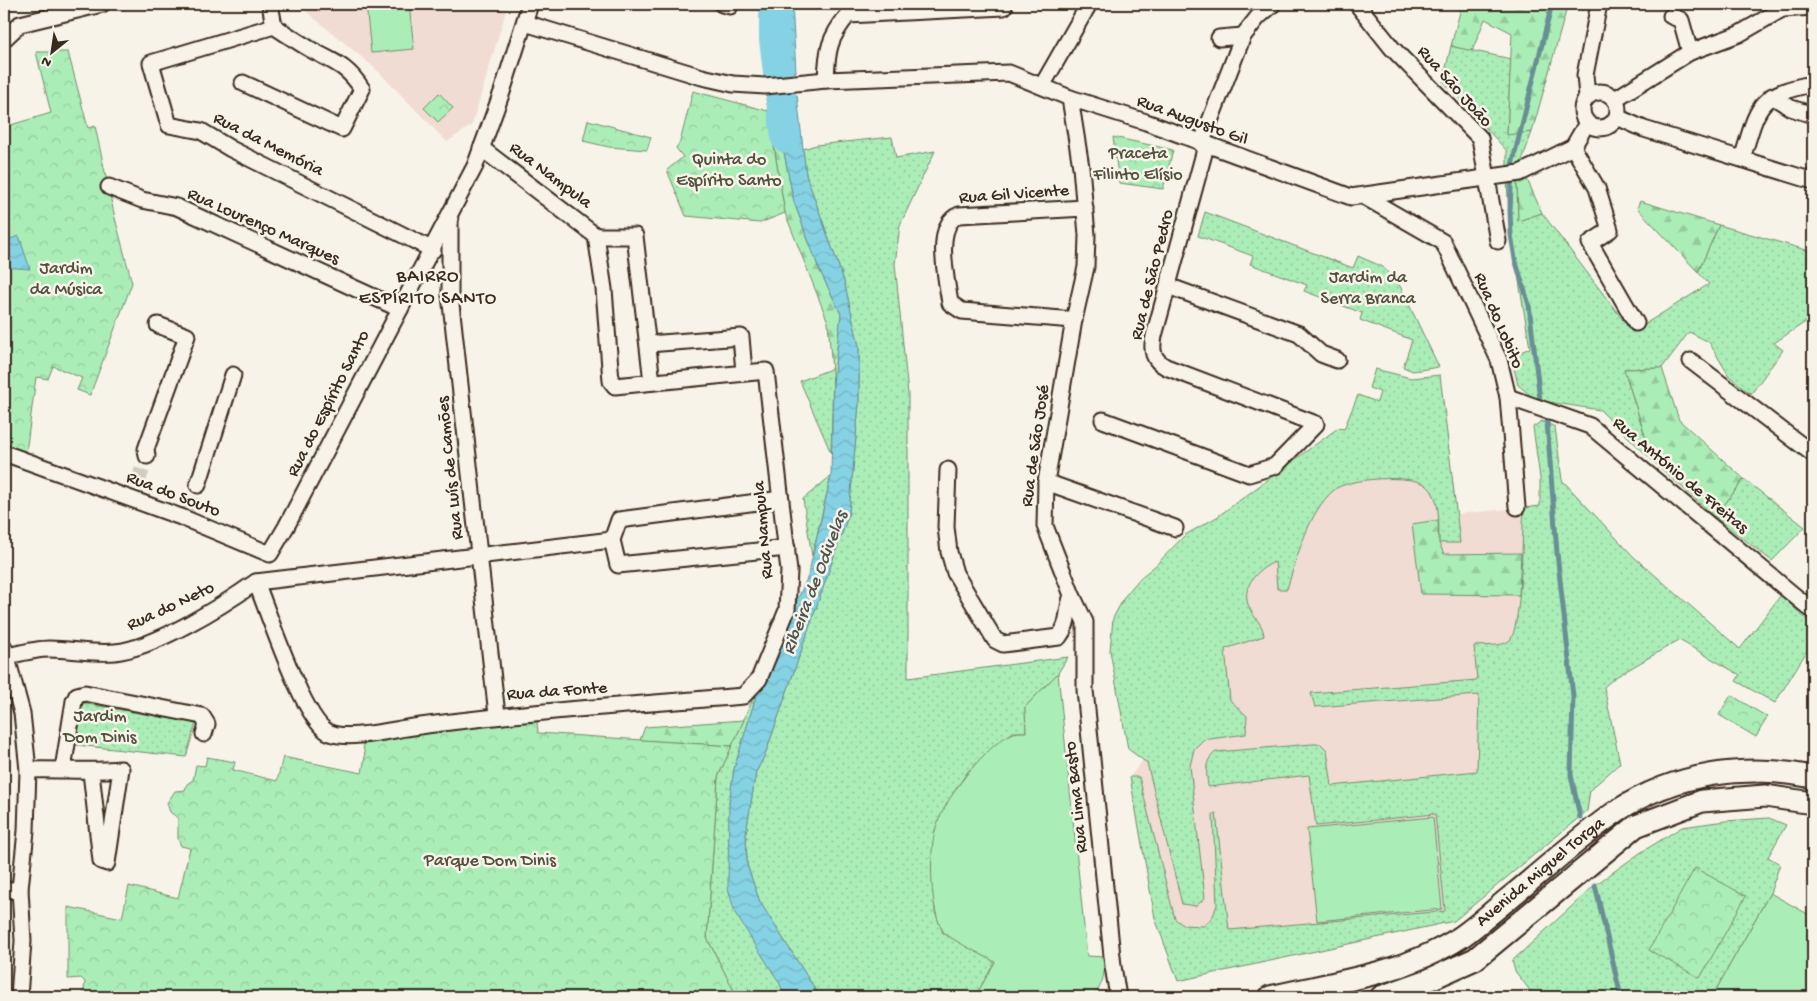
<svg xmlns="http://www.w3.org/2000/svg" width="1817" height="1001" viewBox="0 0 1817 1001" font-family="'Gochi Hand',sans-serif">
<defs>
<pattern id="grass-dots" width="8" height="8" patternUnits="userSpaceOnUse" patternTransform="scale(1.25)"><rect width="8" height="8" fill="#abedb7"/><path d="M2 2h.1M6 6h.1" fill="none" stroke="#94cb9d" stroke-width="1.8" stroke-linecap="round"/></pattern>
<pattern id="forest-firs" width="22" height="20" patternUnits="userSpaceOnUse" patternTransform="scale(1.25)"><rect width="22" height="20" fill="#abedb7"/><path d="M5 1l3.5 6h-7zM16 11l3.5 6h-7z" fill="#94cb9d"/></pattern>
<pattern id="park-crowns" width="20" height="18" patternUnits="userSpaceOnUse" patternTransform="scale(1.25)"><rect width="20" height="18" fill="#abedb7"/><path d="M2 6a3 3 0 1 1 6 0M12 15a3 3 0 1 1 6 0" fill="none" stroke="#94cb9d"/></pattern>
<pattern id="water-waves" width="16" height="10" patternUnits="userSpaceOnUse" patternTransform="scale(1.25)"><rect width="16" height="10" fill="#85d2e4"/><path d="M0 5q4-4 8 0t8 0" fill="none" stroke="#74b4c3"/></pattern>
</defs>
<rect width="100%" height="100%" fill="#f7f3e8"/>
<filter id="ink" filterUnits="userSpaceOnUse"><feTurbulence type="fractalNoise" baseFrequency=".02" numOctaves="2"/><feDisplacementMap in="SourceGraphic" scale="10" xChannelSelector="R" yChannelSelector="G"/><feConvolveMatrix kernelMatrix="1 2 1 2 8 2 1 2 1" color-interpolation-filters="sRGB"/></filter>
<g filter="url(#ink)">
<!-- built -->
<g fill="#f0dcd2">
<path d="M297,4H508L472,125L447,142L375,68Z"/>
<path d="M1440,375L1457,514L1540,506L1538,639L1454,921L1178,981L1155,918L1130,777L1143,760L1128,749L1110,651L1113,618Z"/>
</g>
<!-- grass -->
<g fill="url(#grass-dots)" stroke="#738c6a">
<path d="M1451,46L1511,59L1507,134L1532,132L1520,166L1507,167V151L1443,81Z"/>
<path d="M892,137L896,158L935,151L900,225L895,264L908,394V678L1068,657L1058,673L1025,707L1026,732H1013L968,771L954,792L935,830L933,851L935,912L943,933L995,962L975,997H820L760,902L747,865L746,833L756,772L765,755L849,513L859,404V346L851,312L844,281L806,175L803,149L816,145Z"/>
<path d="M1507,179H1517L1518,221L1542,213L1632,332L1709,284L1698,272L1719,225L1813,252V317L1774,343L1783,350L1751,394L1729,376L1709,342L1689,332L1662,368L1624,369L1653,461L1600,410L1536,400L1518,385L1511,356L1530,348L1509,220Z"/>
<path d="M1205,212L1353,268L1358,256L1383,267L1400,286L1439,367L1413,371L1403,367L1412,340L1360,320L1362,313L1304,291L1307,285L1250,264L1253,256L1198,236Z"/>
<path d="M833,368L831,453L800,381Z"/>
<path d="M1375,369L1411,378L1440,375L1460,543H1439C1438,525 1442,498 1426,485C1411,474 1347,478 1334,490C1308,512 1297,558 1287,589H1277L1275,562C1257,569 1239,588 1250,609C1255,619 1263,624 1264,636L1225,649L1230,700L1247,716L1246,734L1203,740L1194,749L1190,766L1205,898L1196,906L1182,904L1147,763L1128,749L1110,651L1113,618L1125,596L1140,578L1156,565L1185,535L1217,517L1338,428L1344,429L1358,395L1377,402L1380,392L1369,388Z"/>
<path d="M1542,421L1555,427L1562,480L1634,557L1740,649L1781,595L1813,626V641L1775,703L1736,681L1740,675L1679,640L1614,678L1604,687L1620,763L1590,790L1587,811L1454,921L1178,981L1155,918L1130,777H1139L1175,919L1183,925L1204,926L1213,916L1217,905L1213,814L1216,813L1229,930L1445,911L1435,814L1316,826L1309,775L1208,787C1207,773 1203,761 1216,752L1312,744H1321L1327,750L1332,786L1477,771L1479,695L1315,707L1311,693L1477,680L1474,646C1484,645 1501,647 1509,641C1522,631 1522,529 1524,508L1540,506V478L1533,427Z"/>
<path d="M831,476L812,556L803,499Z"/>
<path d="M1744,479L1805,527L1772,561L1715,517Z"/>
<path d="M760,683L734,770L729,803L785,997H737L707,938L718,777Z"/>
<path d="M82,703L196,723L186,757L77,745Z"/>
<path d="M1769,818L1786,825L1768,857L1780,864L1770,893L1712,997H1535L1515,971L1512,961L1595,885L1640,853L1682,827L1725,821Z"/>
</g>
<!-- forest -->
<g fill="url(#forest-firs)" stroke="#738c6a">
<path d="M1462,4L1473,7L1475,4H1568L1532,132L1507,135L1512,33L1485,19L1472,51L1451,46Z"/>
<path d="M766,98H773L794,202L819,269L841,314L833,383L828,322L785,213Z"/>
<path d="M1517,179H1527L1542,213L1518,221Z"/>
<path d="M1640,201L1719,225L1698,272L1637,208Z"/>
<path d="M1662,368L1679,420L1744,479L1715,517L1653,461L1624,369Z"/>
<path d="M1438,520L1439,543L1444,554L1521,553L1519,595L1421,594L1412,524Z"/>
<path d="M744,720L732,746L640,740L645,727Z"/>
</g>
<!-- park -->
<g fill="url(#park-crowns)" stroke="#738c6a">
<path d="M36,52H68L88,128L95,126L115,218L132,283L90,395L77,390L82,378L53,366L48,379L36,377L26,453L4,445V127L51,113Z"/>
<path d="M693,91L768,111L785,213L760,223L686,216L667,170L683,157L676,148L680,142Z"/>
<path d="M439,93L453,108L438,122L424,108Z"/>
<path d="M588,120L651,137L647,150L609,147L583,141Z"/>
<path d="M1113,137L1173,150L1163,189L1119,183Z"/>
<path d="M1731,695L1767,717L1756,737L1719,715Z"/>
<path d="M537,722L538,733L732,746L718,777L707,938L737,997H83L85,982L81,978L68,979V907L122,918L129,886L178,898L190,848L181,846L178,839V818L170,812L167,803L175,791L185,790L187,784L193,780L196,765L205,766L207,757L235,762L233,770L277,781L283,757L362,773L365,757L362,740L449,726Z"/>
<path d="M1695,868L1746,896L1700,978L1649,950Z"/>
</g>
<!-- pitch -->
<g fill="#abedb7" stroke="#738c6a">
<path d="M366,4H409L414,49L371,53Z"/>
<path d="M1058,673L1087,956L1104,957C1105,973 1104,985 1092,997H975L995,962C985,956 947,938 943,931C930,911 929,854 935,831C942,801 984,747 1011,734C1015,732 1021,732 1026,732L1025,707Z"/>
<path d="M1433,817L1442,909L1317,921L1307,829Z"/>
<path d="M1770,893L1813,917V997H1712Z"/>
</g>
<!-- water -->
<g fill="url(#water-waves)" stroke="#678f95">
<path d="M761,4H792L796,72L764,76Z"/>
<path d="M797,95L806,175L844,281L859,346V404L849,513L765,755L756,772L746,833L747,865L760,902L820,997H785L779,982L735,913L728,888L729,803L734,769L760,683L808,576L831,476L833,383L841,314L819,269L794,202L773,98Z"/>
<path d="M19,236L30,269L4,267V241Z"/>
</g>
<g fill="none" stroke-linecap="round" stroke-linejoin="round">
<!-- stream -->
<g stroke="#678f95" stroke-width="5">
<path d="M1540,400L1529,305L1515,259L1511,235L1510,211L1512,165L1552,4"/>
<path d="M1547,422L1557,553L1573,696L1571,775L1580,817"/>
<path d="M1595,885L1621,997"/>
</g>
<!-- river -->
<path stroke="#85d2e4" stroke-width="30" d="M774,4V39L786,138"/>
<!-- minor-tunnel -->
<g stroke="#d1cbc0" stroke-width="15" stroke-dasharray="15 8" stroke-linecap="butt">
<path d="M137,484L147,456"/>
<path d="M188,511L198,485"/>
</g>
<!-- minor casing -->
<g stroke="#3b2a1e" stroke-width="19">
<g id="minor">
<path d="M270,4L274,26L151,63L169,125L201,131L231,149L433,250"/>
<path d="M722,4L730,6"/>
<path d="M1357,4L1392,48L1480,138L1498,241"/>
<path d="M1783,9L1813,7"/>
<path d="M1671,16L1681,20L1690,52"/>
<path d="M525,23L702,77L733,84L765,86L826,80L1009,73L1070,98L1146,122L1351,197L1520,173L1573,147L1587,123"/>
<path d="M1219,38L1243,36"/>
<path d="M4,39L20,24L102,4"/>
<path d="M826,80C827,50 829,38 848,15L1004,7"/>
<path d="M243,83L342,129L362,89C347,65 333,62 310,49C298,42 286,34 274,26"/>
<path d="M1042,86L1089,4"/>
<circle cx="1600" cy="110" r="18"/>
<path d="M1587,96L1585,75L1599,4"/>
<path d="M1772,96L1791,108L1813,115"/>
<path d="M1070,98L1081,167L1087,235L1086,267L1074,320L1046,482L1045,526L1072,595L1085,622V690L1113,966L1118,997"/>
<path d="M1615,99L1690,52L1739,34L1791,4"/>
<path d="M1617,117L1644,129L1813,181"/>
<path d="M1201,144L1243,36L1258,17L1273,4"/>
<path d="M1573,147L1597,188L1610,230L1590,243L1636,323"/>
<path d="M1742,159C1758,108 1756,94 1813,84"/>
<path d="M109,187L142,200L177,207L400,309"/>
<path d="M1365,197L1443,242L1499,360L1508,397L1517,507"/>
<path d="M450,219V295L497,715"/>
<path d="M596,236H635L652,382"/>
<path d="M1168,286L1299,334L1321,354L1337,360"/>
<path d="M1074,320L962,311L950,303C947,281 933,225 959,215L1085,208"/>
<path d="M648,344L741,337L744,372"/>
<path d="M1691,361L1813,454"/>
<path d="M1508,397L1590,426L1813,611"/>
<path d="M1103,420L1249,474L1275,466L1316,424L1166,367C1153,360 1151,351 1154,336L1206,146"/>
<path d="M4,453L181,517L270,554L286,527L475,166L502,92L530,4"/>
<path d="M147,456L146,449L187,336L158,325"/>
<path d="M948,470L946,527L949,552L955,573L995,640L1003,644L1059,637C1070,623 1066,611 1072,595"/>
<path d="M1046,482L1175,528"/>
<path d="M198,485L233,375"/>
<path d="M781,499L619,520L612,540L618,565L787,548"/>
<path d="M256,582C268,611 303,719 328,732C344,741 388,731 406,728C518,712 630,705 743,696L759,679L787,610L789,571L766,371L615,386L611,381L604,289L596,236L481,148"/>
<path d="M4,647L22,713L28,770L26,831L20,889L23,941L19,997"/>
<path d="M8,656C21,653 36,649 49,649C71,649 93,654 115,652C155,648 222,606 256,582L612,540"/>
<path d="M63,769L74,701L77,695L85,693L202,716L207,724L204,734"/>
<path d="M28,770C60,769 90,772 121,769L107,863L101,861L91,772"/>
<path d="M4,891L20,889"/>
</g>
</g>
<!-- secondary casing -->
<g stroke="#3b2a1e" stroke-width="25">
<g id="secondary">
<path id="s1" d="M1270,997C1334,982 1405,974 1461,937C1477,926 1492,912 1508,899C1543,871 1579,837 1617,811C1675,773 1746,763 1813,777"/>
<path d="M1381,997L1426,981L1475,959L1636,826L1702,801L1765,796L1813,803"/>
</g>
</g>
<!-- minor -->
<use href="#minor" stroke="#f7f3e8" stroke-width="15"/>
<!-- secondary -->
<use href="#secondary" stroke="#f7f3e8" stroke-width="21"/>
</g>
</g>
<g text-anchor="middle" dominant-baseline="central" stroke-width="5" stroke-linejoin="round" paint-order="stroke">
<!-- street labels -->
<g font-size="18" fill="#3b2a1e" stroke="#f7f3e8">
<text transform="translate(1454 87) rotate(48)">Rua São João</text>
<text transform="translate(1192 121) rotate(20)">Rua Augusto Gil</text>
<text transform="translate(268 145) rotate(27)">Rua da Memória</text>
<text transform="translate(550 176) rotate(37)">Rua Nampula</text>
<text transform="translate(1014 195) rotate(-4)">Rua Gil Vicente</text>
<text transform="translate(263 227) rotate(24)">Rua Lourenço Marques</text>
<text transform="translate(1153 275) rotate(-76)">Rua de São Pedro</text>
<text transform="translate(1498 321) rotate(67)">Rua do Lobito</text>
<text transform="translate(329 404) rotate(-63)">Rua do Espírito Santo</text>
<text transform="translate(1036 446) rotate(-82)">Rua de São José</text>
<text transform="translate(451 468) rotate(-96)">Rua Luís de Camões</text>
<text transform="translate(1680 476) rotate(40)">Rua António de Freitas</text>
<text transform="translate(173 495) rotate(21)">Rua do Souto</text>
<text transform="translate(764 530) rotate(-95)">Rua Nampula</text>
<text transform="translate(171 607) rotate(-25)">Rua do Neto</text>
<text transform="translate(557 692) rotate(-4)">Rua da Fonte</text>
<text transform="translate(1077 797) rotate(-96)">Rua Lima Basto</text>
<text stroke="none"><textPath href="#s1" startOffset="304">Avenida Miguel Torga</textPath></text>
</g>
<!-- park labels -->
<g font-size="18" fill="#51513d" stroke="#f7f3e8">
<text x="1138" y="154">Praceta<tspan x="1138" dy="21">Filinto Elísio</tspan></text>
<text x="729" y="160">Quinta do<tspan x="729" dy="21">Espírito Santo</tspan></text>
<text x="66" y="269">Jardim<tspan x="66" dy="21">da Música</tspan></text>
<text x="1368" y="278">Jardim da<tspan x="1368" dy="21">Serra Branca</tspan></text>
<text x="100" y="717">Jardim<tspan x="100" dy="21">Dom Dinis</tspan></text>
<text x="490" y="861">Parque Dom Dinis</text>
</g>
<!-- neighbourhood labels -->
<g font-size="19" letter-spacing="1" fill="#3b2a1e" stroke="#f7f3e8">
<text x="428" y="277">BAIRRO<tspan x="428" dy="22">ESPÍRITO SANTO</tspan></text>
</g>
<!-- water labels -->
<g font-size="19" font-style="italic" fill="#4e5450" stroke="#f7f3e8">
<text transform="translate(816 583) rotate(-69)">Ribeira de Odivelas</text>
</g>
</g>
<!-- margin -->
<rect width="1817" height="1001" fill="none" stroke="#f7f3e8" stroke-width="20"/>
<rect x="10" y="10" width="1797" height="981" fill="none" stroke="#3b2a1e" stroke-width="2" filter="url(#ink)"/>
<!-- north arrow -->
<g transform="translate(52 52) rotate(210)" stroke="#f7f3e8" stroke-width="4" paint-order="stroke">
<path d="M0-4L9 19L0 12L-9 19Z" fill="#3b2a1e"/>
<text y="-8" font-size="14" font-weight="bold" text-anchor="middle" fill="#3b2a1e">N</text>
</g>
</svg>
